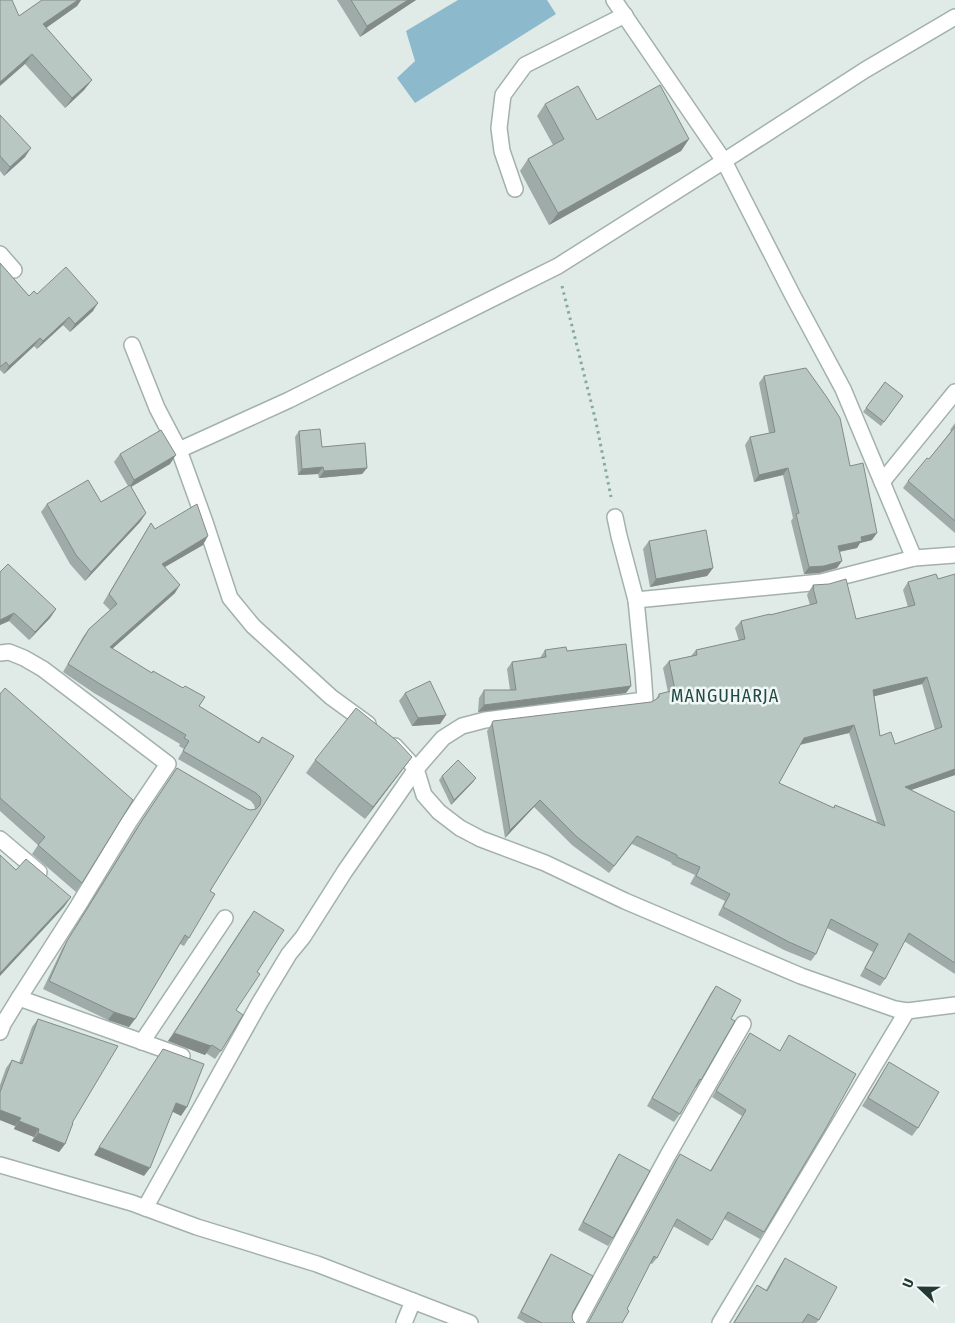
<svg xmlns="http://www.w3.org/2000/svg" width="955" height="1323" viewBox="0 0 955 1323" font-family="'Fira Sans Condensed',sans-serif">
<rect width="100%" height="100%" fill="#e0eae7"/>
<!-- water -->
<path fill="#8cb9cb" d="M458,0H547L556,14L415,103L397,78L415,61L406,31Z"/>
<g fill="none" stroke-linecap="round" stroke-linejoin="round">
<!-- minor casing -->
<g stroke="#a3b1ae" stroke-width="18">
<g id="minor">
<path d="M614,0L724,161L793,296L843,389L914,558"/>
<path d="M515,189L502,151L499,128L503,95L525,65L625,15"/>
<path d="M0,254L14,270"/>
<path d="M132,345L157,408L179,450L289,400L558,266L724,161L865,70L955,17"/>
<path d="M179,450L205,522L230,598L253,626L331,697L368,724"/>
<path d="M882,482L955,392"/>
<path d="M615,517L619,536L636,600L821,582L914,558L955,555"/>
<path d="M0,653L9,652L24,658L43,669L168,764L129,822L78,906L19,998L3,1024L0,1032"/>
<path d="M395,746L416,769L424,795L439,812L460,828L481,839L545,863L625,901L801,976L895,1009L907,1011L955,1005"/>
<path d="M0,839L39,872"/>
<path d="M19,998L182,1056"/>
<path d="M142,1042L225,918"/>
<path d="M0,1165L132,1203L197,1227L317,1264L470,1323"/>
<path d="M145,1208L260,1002L289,954L303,937L345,871L416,769L443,738L462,726L485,720L645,700L643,671L636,600"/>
<path d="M404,1323L413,1301"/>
<path d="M577,1323L668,1155L743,1024"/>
<path d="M720,1323L907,1011"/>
</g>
</g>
<!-- path -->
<path stroke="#83aba4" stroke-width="3" stroke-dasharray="2.5 4" stroke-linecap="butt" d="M562,286L596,422L611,497"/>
<!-- minor -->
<use href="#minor" stroke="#fff" stroke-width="15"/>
</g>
<!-- wall -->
<g fill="#9faba8" fill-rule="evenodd">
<path d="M42,0H81L77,6L46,28L92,80L84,90L65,108L25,64L19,16Z"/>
<path d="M337,0H416L360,37Z"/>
<path d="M545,104L597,120L689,139L681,151L549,225L520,171L528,159L553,145L537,116Z"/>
<path d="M0,115L25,157L4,176L0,171Z"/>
<path d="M0,263L29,296L37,294L93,311L70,332L63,325L37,349L34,346L4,374L0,370Z"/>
<path d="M764,376L850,466L872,540L860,543L857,548L839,552L837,568L819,573L804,574L791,521L793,518L783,475L754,482L745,445L750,437L769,433L759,383Z"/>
<path d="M885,382L903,396L881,426L863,412Z"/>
<path d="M955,423V533L903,488L908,481L929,459L951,431L950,430Z"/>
<path d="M299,431L322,447L367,468L362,474L319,478L318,474L298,475L295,437Z"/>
<path d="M120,454L170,464L131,487L146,513L140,522L85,581L70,564L41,512L47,504L101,502L128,486L114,462Z"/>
<path d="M151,523L155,529L203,545L165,567L175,593L112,649L199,706L258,742L262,737L294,756L210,891L189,938L184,946L180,944L135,1019L129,1027L108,1020L43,989L62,949L137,827L177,768L247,809L251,810L255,809L254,805L251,801L178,759L184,749L179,746L180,744L94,693L63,672L83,637L89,629L110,610L103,603L146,531Z"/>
<path d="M649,541L713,568L707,576L650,587L643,549Z"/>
<path d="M0,572L56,609L50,618L29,640L9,621L0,625Z"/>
<path d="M936,574L955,775L911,790L955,812V974L904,941L885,979L880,986L860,976L873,952L827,928L816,954L811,961L784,950L718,915L725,901L690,884L695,875L671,864L672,863L632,844L609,873L572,845L534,807L505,838L487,731L492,723L651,702L655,701L659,694L668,692L663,668L669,661L691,656L696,650L739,641L735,628L741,621L770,615L810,605L807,595L808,593L813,585L856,619L908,607L903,590L908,582ZM922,684L935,730L895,744L880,736L874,696ZM849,733L877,822L835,805L833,808L779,783L800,745Z"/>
<path d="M545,650L567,651L631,686L626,693L478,712L479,698L484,690H510L507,669L512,662L540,658Z"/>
<path d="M405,693L446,715L440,724L412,726L399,701Z"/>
<path d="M0,694L82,883L76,892L32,854L38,845L0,811Z"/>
<path d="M412,757L403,769L365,819L306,773L315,760Z"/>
<path d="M442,776L476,778L473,782L451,805L439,780Z"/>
<path d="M248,919L257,972L236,1010L221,1051L215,1059L206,1053L205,1055L168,1041Z"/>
<path d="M716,986L731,1019L701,1080L696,1088L695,1087L680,1114L674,1122L647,1106L711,993Z"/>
<path d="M38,1019L72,1123L65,1144L59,1152L32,1141L34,1137L14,1129L15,1126L0,1120V1085L6,1068L12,1060L19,1063L32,1027Z"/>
<path d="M750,1033L780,1051L789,1035L764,1232L760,1239L724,1219L708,1246L673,1226L657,1258L652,1264L650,1263L627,1309L588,1323L676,1160L680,1154L710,1171L742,1116L712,1097Z"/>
<path d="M889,1062L918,1128L912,1136L862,1106Z"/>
<path d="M619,1154L613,1238L608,1246L578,1230L614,1162Z"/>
<path d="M551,1254L573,1312L572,1317L573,1321L575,1323H526L517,1318L547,1260Z"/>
<path d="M785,1258L819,1320L816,1323H733L757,1285L766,1290L778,1269Z"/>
</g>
<!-- shaded-wall -->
<g fill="#828b88">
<path d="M78,0H81L77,6L36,35L43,24Z"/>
<path d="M408,0H416L360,37L367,26Z"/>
<path d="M32,54L25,64L0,86V82Z"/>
<path d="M92,80L84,90L65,108L72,98Z"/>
<path d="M689,139L681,151L549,225L558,213Z"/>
<path d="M31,148L25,157L4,176L10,167Z"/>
<path d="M98,303L93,311L70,332L75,324Z"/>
<path d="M69,317L63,325L37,349L43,341Z"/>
<path d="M40,338L34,346L4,374L9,366Z"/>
<path d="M176,455L170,464L129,488L134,480Z"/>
<path d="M323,467L318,474L298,475L302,469Z"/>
<path d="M367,468L362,474L319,478L324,471Z"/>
<path d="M788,468L783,475L754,482L759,475Z"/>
<path d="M146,513L140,522L85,581L91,572Z"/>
<path d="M877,533L872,540L860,543L857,548L833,553L838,546L861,537Z"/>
<path d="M208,536L203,545L156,572L162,564Z"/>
<path d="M842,561L837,568L819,573L804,574L809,567Z"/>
<path d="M713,568L707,576L650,587L656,579Z"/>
<path d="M180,585L175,593L104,656L110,647Z"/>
<path d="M56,609L50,618L29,640L35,632Z"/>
<path d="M14,613L9,621L0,625V620Z"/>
<path d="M927,677L922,684L868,698L873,690Z"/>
<path d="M631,686L626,693L478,712L484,705Z"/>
<path d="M446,715L440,724L412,726L418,718Z"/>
<path d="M854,725L849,733L798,745L804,738Z"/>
<path d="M412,757L403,769L365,819L373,807Z"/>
<path d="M955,769V775L899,794L905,787Z"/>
<path d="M476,778L473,782L451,805L454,800Z"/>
<path d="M540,800L534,807L505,838L510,830Z"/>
<path d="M71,897L64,907L0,976V973Z"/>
<path d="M114,1012L135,1019L129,1027L108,1020Z"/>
<path d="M174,1033L211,1046L205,1055L168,1041Z"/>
<path d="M176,1103L187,1107L181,1116L171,1111Z"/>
<path d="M0,1110L21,1118L15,1126L0,1120Z"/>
<path d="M19,1121L39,1129L34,1137L14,1129Z"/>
<path d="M38,1133L65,1144L59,1152L32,1141Z"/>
<path d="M99,1147L150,1168L144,1176L94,1155Z"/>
</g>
<!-- building -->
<g fill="#b9c7c3" stroke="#828b88" fill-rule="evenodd">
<path d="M0,0H12L19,16L42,0H78L43,24L92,80L72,98L32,54L0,82Z"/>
<path d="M351,0H408L367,26Z"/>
<path d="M660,85L689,139L558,213L528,159L564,139L545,104L578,86L597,120Z"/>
<path d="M0,115L31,148L10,167L0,156Z"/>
<path d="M0,263L29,296L34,291L37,294L66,267L98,303L75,324L69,317L43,341L40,338L9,366L6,362L0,367Z"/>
<path d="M806,368L826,396L840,418L850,466L863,463L877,533L861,537L862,541L838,546L842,561L824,566L809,567L796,514L799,513L788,468L759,475L750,437L775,432L764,376Z"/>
<path d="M885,382L903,396L884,422L866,408Z"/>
<path d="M955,427V521L908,481L927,458L929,459Z"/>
<path d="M320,429L322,447L365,443L367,468L324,471L323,467L302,469L299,431Z"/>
<path d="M161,430L176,455L134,480L120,454Z"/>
<path d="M88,480L101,502L130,485L146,513L91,572L76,555L47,504Z"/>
<path d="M197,504L208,536L162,564L180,585L110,647L152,673L153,671L183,688L185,686L205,697L199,706L259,743L262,737L294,756L210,891L215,894L189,938L185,935L135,1019L114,1012L49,981L67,941L143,819L177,768L247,809L251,810L256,809L260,805L261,800L260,797L256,793L183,751L189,741L184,738L186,735L100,684L68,664L89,629L117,604L109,594L151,523L155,529Z"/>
<path d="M706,530L713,568L656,579L649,541Z"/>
<path d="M8,564L56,609L35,632L14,613L0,620V572Z"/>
<path d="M936,574L938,579L955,574V769L905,787L955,812V963L909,933L885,979L865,968L878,944L831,919L816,954L789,942L723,907L730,894L696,876L700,867L677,857V855L637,836L614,866L577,837L540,800L510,830L492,723L493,721L651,702L655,700L659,697V694L675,690L669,661L697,655L696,650L745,639L741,621L770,614V615L817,603L813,588H814L813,585L829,584L846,579L856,619L915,605L908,582ZM927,677L942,727L895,744L891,732L880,736L873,690ZM854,725L885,826L835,805L834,808L779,783L804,738Z"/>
<path d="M626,644L631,686L484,705V690H516L512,662L546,657L545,650L566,647L567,651Z"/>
<path d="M430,681L446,715L418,718L405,693Z"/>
<path d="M5,688L133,800L82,883L38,845L45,837L0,798V694Z"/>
<path d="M356,708L396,740L412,757L373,807L315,760Z"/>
<path d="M458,760L476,778L454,800L442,776Z"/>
<path d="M0,855L16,870L26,859L71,897L0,973Z"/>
<path d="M254,911L284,930L257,972L260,974L236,1010L243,1015L221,1051L212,1045L211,1046L174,1033Z"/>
<path d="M716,986L741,1000L731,1019L735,1021L701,1080L700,1079L680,1114L652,1098Z"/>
<path d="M38,1019L118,1046L72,1123H73L65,1144L38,1133L39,1129L19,1121L21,1118L0,1110V1092L12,1060L22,1064Z"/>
<path d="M750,1033L780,1051L789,1035L856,1074L826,1128L764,1232L728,1212L712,1240L677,1219L657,1258L654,1256L627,1309L629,1311L622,1323H588L680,1154L711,1171L746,1110L716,1091Z"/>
<path d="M163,1049L204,1064L187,1107L176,1103L150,1168L99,1147Z"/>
<path d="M889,1062L939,1092L918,1128L868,1098Z"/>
<path d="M619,1154L650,1171L613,1238L583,1222Z"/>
<path d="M551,1254L593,1276L573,1312L572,1317L573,1321L575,1323H542L521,1312Z"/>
<path d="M785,1258L837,1287L819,1320L808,1314L802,1323H734L757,1285L767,1291Z"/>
</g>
<g text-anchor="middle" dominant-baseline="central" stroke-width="5" stroke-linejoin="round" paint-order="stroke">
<!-- quarter labels -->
<g font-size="18" letter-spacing="1" fill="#204945" stroke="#f1f7f4">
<text x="725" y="696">MANGUHARJA</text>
</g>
</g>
<!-- north arrow -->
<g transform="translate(920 1288) rotate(292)" stroke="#f1f7f4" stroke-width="4" paint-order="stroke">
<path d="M0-4L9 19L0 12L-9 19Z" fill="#223936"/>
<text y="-8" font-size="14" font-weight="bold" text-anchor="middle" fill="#223936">U</text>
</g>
</svg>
